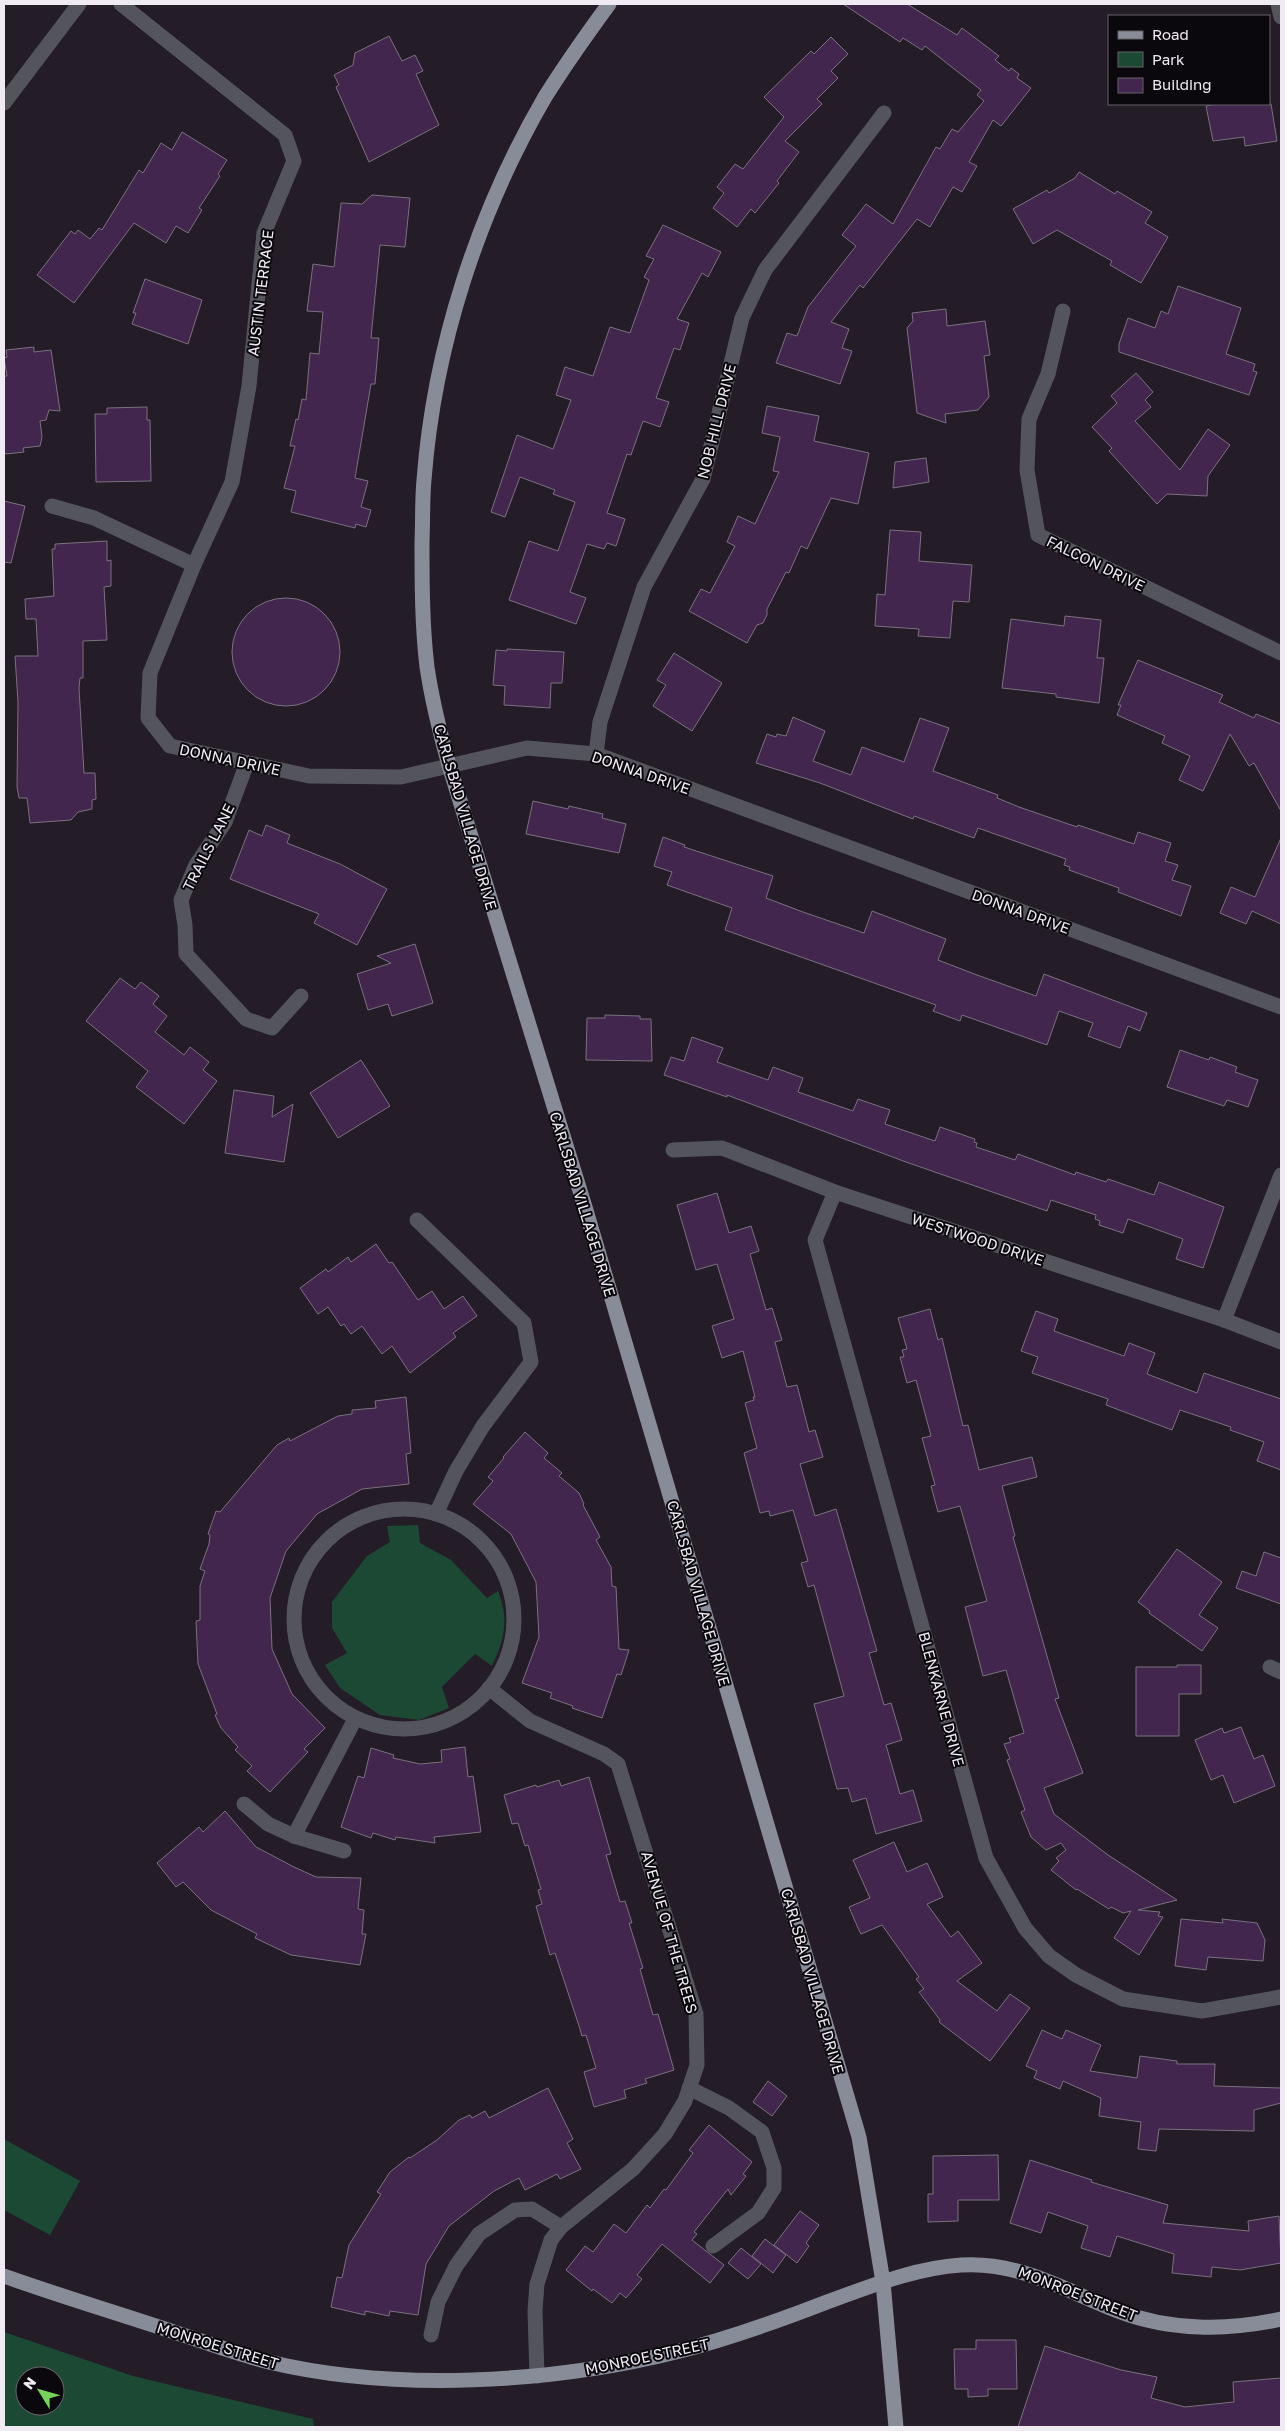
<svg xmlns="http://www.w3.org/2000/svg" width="1285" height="2431" viewBox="0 0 1285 2431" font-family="'Golos Text',sans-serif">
<rect width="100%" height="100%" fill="#241c27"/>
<!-- green -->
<g fill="#1c4934" fill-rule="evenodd">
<path d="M418,1525L420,1543L451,1560L487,1598L498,1591C509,1619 505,1639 492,1666L475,1654L442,1687L449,1708L419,1720L380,1715L340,1688L325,1665L347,1653L332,1628V1602L367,1556L390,1542L387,1526Z"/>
<path d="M4,2139L80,2181L50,2235L4,2210Z"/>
<path d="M4,2332L133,2376L313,2419L314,2427H4ZM25,2376H55V2406H25Z"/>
</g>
<!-- building -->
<g fill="#42264e" stroke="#7a717f">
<path d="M843,4H907L957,35L962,28L999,56L995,60L1009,71L1011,68L1019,74L1017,78L1031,88L1001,126L993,120L969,162L977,166L962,192L953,187L930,227L917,219L863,288L860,285L831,322L849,329L842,348L852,351L840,384L776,363L787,333L797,336L808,307L856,246L842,235L866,204L893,224L936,147L940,149L952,129L958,132L984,101L977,95L981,90L925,46L922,50L903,38L900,42Z"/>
<path d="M389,36L402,61L415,55L423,71L416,74L439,125L369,162L336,87L339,85L334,75L353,65L355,53Z"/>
<path d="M831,37L848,54L831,71L838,78L817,99L822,104L785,141L799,152L777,181L779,183L755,213L751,209L737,227L713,208L724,193L717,187L735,164L743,169L784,117L764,97L811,51L814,54Z"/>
<path d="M1216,104H1271L1277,141L1245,146L1244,137L1213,141L1206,106Z"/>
<path d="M182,132L227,160L218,174L220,176L199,208L202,210L188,233L176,226L166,243L134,223L74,303L37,275L71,231L75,234L78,230L90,239L99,228L102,230L139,170L143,173L161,143L172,150Z"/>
<path d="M1079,172L1115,194L1117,191L1152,212L1145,223L1168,237L1141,283L1110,265L1112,261L1057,230L1033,244L1013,209L1047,190L1049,193L1075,178Z"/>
<path d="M372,195L410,198L405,247L380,245L371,338H379L375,384H371L355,478L368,481L361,507L371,510L366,527L356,524L355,528L291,512L296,491L284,488L295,446H290L296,419L298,420L302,399L306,400L310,353L319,354L323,312L307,311L313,264L334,267L341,203L362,204Z"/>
<path d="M663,225L721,252L708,277L702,273L677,319L689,323L680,350L674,348L656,398L669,402L660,427L643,421L631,455L627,454L607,513L625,519L616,546L607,543L604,549L587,544L570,592L586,598L576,624L509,600L529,541L558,551L575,502L553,494L555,490L520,477L505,517L491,512L517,435L553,449L571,400L556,395L565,367L593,376L610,327L630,333L649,280L644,277L654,259L646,256Z"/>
<path d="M145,279L202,300L188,344L132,324L136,313H133Z"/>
<path d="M1178,286L1241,308L1226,354L1255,364L1253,371L1257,372L1249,395L1119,352V344L1128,318L1155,328L1161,311L1168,314Z"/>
<path d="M946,309L947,326L985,321L990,355L984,356L989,397L978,410L945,414L946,423L917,413L907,328L913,321L912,313Z"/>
<path d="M34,347V352L51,350L60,411L49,410L46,420L40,421L42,437L40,446L23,448L24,452L6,454L4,452V376H7L4,358L7,357L6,350Z"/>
<path d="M1136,373L1153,392L1145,400L1151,407L1135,421L1180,470L1208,429L1230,445L1208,476L1207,496L1167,494L1157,504L1109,451L1112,448L1092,427L1117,403L1111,396Z"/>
<path d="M767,406L819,416L814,441L869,453L858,504L831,498L807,549L801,546L789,573L786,572L767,609V615L763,623L757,625L747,643L689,611L701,589L710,593L735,546L727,542L738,516L755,524L779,472L773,471L780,437L762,433Z"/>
<path d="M147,407V420H150L151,481L96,482L95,414H107V408Z"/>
<path d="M926,458L929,482L893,488L895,462Z"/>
<path d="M4,501L25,506L11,563L4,562Z"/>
<path d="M890,530L921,532L919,561L972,565L969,602L953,601L950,638L918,636L919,629L875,626L877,594L885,595Z"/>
<path d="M107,541V561L111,560V586L104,587L107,640L83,641V678H80L79,688L84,773H95L96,799L92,800V809L78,812L71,820L30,823L27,798H19L17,787L18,702L15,656H38L36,619H26L25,599L54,596L52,549H55V544Z"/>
<circle cx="286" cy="652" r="54"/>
<path d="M1065,616L1101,620L1097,658H1104L1099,703L1056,697V694L1002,688L1011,619L1064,626Z"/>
<path d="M507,649L564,652L562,683H551L550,708L504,705L505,686L493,685L496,650L507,651Z"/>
<path d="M674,653L722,683L692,731L653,706L666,685L657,680Z"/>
<path d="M1138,660L1223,695L1219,702L1254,718L1256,714L1281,724V811L1254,763L1249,766L1230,734L1203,791L1179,780L1190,756L1162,743L1165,736L1117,715L1121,705H1118Z"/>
<path d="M793,717L825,731L813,761L851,775L862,747L904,762L920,718L949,728L933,771L998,795L997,798L1019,807L1077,827L1078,825L1134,844L1138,832L1171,843L1165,861L1178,865L1172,880L1191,886L1181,916L1118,892L1119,888L1069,870L1070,867L1064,865L1066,859L978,828L974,838L914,816L913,819L820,783L756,763L767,734L776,737L777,734L786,736Z"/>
<path d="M533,801L568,809L569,806L603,814L602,818L626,824L619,853L526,834Z"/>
<path d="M266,825L290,835L287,843L340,864L387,889L357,945L314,923L319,914L230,879L249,830L262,836Z"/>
<path d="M663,837L685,845L684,847L773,876L766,898L803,912L864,933L872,911L946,939L938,960L977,975L1036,996L1044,974L1147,1013L1140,1031L1128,1026L1120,1048L1088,1036L1093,1023L1059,1011L1047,1045L962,1015L960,1021L933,1011L936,1005L725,930L732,908L667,885L672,872L654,866Z"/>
<path d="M1281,838V924L1252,911L1246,924L1220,913L1231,887L1255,897Z"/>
<path d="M415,944L433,1003L392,1016L388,1004L368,1010L357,974L391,963L377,956Z"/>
<path d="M120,978L135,989L141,982L159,996L153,1004L167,1016L155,1032L184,1055L190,1047L209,1062L203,1070L217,1081L184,1124L136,1087L148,1071L86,1021Z"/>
<path d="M605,1015L640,1016V1019H651L652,1061L586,1060L587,1018H605Z"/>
<path d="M692,1037L723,1048L717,1062L768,1080L773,1067L803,1078L798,1092L853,1111L858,1099L890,1110L885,1124L935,1141L940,1127L975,1139L974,1142L977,1143L976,1147L1015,1160L1018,1154L1075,1175L1076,1172L1106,1182L1108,1179L1154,1195L1159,1182L1224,1207L1203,1268L1176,1259L1183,1239L1128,1219L1123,1233L1099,1225L1100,1221L1095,1219L1096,1215L1051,1200L1047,1211L906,1162L727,1095V1097L664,1075L671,1057L684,1061Z"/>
<path d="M1180,1050L1209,1060L1210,1057L1237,1067L1235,1072L1258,1080L1248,1107L1227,1100L1224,1106L1167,1087Z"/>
<path d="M361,1060L390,1106L338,1138L310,1093Z"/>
<path d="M234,1090L274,1096L272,1117L293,1104L284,1162L225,1153Z"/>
<path d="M717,1193L729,1233L751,1226L759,1251L750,1254L766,1310L772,1308L782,1340L775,1342L787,1387L797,1385L809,1432L815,1430L823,1457L800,1464L815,1516L836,1509L877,1651L869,1653L884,1705L891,1703L902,1740L886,1745L900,1794L913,1790L922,1821L876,1834L866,1798L852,1802L848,1788L837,1789L814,1704L844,1696L814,1585L808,1587L801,1563L808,1561L793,1510L770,1516L769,1511L760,1513L744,1453L757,1448L745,1403L754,1400L753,1397H755L743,1351L722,1358L712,1326L734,1319L717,1264L696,1270L677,1205Z"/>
<path d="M376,1244L389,1263L392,1262L418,1300L432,1291L444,1309L463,1296L477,1316L453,1333L456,1337L410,1373L392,1346L382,1354L362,1326L351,1334L344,1324L341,1326L328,1307L318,1314L300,1288L326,1269L328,1272L348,1257L351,1262Z"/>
<path d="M930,1309L938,1340L942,1338L963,1426L968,1425L979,1470L1032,1457L1037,1477L1002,1486L1015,1536L1013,1537L1059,1698L1055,1699L1083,1773L1044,1788L1054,1814L1108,1855L1177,1900L1138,1910L1160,1912L1158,1916L1163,1917L1139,1955L1114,1938L1131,1911L1123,1913L1111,1907L1109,1909L1077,1889L1076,1890L1051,1870L1059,1861L1056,1858L1066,1850L1061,1843L1046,1850L1031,1837L1021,1812L1025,1810L1007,1760L1010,1759L1004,1744L1011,1742L1009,1738L1024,1733L1006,1670L983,1676L965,1607L987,1601L960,1506L938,1512L931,1486L935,1485L922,1438L931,1436L916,1380L907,1383L900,1357H904L902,1350L907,1349L898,1318Z"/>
<path d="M1036,1311L1058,1319L1054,1331L1124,1356L1129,1343L1155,1353L1147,1374L1197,1393L1204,1373L1281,1399V1470L1257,1461L1264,1442L1230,1430L1231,1427L1180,1410L1172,1430L1106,1405L1108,1399L1032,1373L1038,1357L1021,1351Z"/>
<path d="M406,1397L411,1453L406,1454L409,1484L362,1489L317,1514L286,1551L270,1598L272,1649L292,1694L325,1728L304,1749L308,1752L270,1792L247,1771L252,1766L235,1750L238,1747L221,1728L215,1715L217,1714L198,1664L196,1621L200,1620V1586L205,1571L200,1569L209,1544L210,1535L208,1534L216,1511L220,1512L277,1445L289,1438L290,1441L338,1416L352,1414V1410L376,1408L375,1401Z"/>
<path d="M525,1432L548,1453L544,1458L562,1473L559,1476L579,1493L584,1504L583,1505L600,1537L596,1540L611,1567L612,1586L616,1587L619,1649L629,1650L621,1675L617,1674L602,1718L572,1708L573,1706L550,1698L552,1693L522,1683L539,1637L536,1582L511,1534L473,1504L493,1481L488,1477L504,1458L503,1457Z"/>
<path d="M1177,1549L1222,1582L1199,1615L1218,1628L1202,1651L1149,1613L1150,1611L1138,1602Z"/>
<path d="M1264,1552L1281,1558V1604L1236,1588L1242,1571L1256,1576Z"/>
<path d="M1177,1665H1201V1694H1179V1736H1136V1667H1177Z"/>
<path d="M1241,1727L1254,1759L1263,1755L1275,1786L1234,1803L1223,1775L1211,1780L1195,1740L1222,1728L1224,1733Z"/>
<path d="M465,1747L468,1777L473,1776L481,1832L434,1837L435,1843L396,1837L395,1840L373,1833L371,1838L341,1827L358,1776L364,1778L371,1748L394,1755L393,1758L420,1764L442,1762L441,1750Z"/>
<path d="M589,1777L611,1854L606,1855L620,1902L625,1901L632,1923H629L643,1968L640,1969L653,2015L658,2014L674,2070L645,2079L647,2083L624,2090L626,2098L594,2107L584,2072L596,2068L586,2035L582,2036L579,2026L555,1953L550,1955L536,1906L542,1904L538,1890L541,1889L528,1845L525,1846L518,1823L512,1824L504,1795L536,1785L537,1787L559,1780L561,1786Z"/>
<path d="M225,1811L256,1847L294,1867L316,1877L361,1878L358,1909L364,1910L362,1934H366L360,1965L291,1955L255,1938L257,1934L211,1910L183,1882L176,1887L157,1863L199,1827L203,1832Z"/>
<path d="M894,1842L907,1872L927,1863L943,1897L927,1904L951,1937L958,1931L982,1963L957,1981L997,2011L1010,1994L1030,2008L990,2061L939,2022L940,2020L919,1992L924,1989L916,1979L919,1977L882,1925L861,1934L858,1928L849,1907L870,1898L853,1860Z"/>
<path d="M1181,1919L1223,1923L1222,1919L1257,1923L1265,1940L1263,1961L1208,1957L1206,1970L1175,1966Z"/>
<path d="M1042,2030L1062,2039L1066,2030L1101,2045L1090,2071L1137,2078L1140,2056L1177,2061V2064H1215L1214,2086L1281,2088V2103L1254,2110V2131L1159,2129L1156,2151L1138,2149L1141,2122L1099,2116L1101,2098L1063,2081L1060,2089L1034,2078L1037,2071L1026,2066Z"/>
<path d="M768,2081L787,2096L772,2116L753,2102Z"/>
<path d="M548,2088L573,2139L567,2143L581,2169L560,2179L557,2174L525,2190L519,2178L494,2191L449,2226L426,2264L418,2315L390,2311L389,2316L365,2311V2315L331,2307L337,2277L342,2278L349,2245L381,2194L377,2192L390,2172L409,2157L410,2158L437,2140L459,2120L470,2115L472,2118L485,2111L489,2118Z"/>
<path d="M709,2125L752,2162L743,2174L746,2176L731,2195L728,2189L694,2232L697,2234L692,2240L724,2265L710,2283L662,2244L637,2275L642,2279L626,2298L620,2293L612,2303L593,2289L592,2291L566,2270L585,2246L593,2252L614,2224L626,2233L647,2205L650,2208L664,2189L666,2190L693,2153L689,2150Z"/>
<path d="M998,2155L999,2200H958V2221L928,2222V2194H933V2156Z"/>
<path d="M1030,2160L1092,2180L1091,2182L1168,2205L1163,2223L1249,2231L1248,2221L1279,2216L1281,2263L1240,2270L1212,2267L1211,2277L1172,2273L1174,2254L1117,2236L1110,2257L1081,2248L1088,2226L1048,2212L1041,2233L1010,2223Z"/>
<path d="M800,2211L819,2225L806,2243L809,2246L797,2263L774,2245Z"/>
<path d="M765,2239L786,2255L773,2273L752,2256Z"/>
<path d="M741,2248L761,2264L748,2279L728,2263Z"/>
<path d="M976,2340H1016L1017,2389H988V2396L968,2397V2389H955L954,2349H976Z"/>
<path d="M1045,2346L1121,2370L1157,2377L1151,2398L1185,2407L1234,2402L1233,2382L1281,2378V2427H1018Z"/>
</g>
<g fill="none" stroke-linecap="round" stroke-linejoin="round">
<!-- minor -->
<g stroke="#54555c" stroke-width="15">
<path d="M121,4L285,135L294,161L264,233L249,386L232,482L194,565"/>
<path d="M1278,4L1281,17"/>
<path d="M4,103L79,4"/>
<path d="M1063,311L1048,374L1029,419L1027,470L1038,535L1281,653"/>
<path d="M52,506L94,518L194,565L150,673L148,718L170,746L309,776L401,777L527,748L596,754L1281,1007"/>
<path d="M596,754L600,722L644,587L703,479L742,318L765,270L884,113"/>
<path d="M247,763L225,822L196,865L181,900L185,925L186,954L246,1019L272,1028L301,996"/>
<path d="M673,1150L722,1148L835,1192L1224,1320L1281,1342"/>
<path d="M835,1192L815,1240L986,1858L1025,1928L1049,1956L1076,1975L1123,1999L1202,2011L1281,1997"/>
<path d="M417,1220L524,1323L531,1362L483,1426L456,1471L436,1514"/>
<path d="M1224,1320L1281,1175"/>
<circle cx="404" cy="1619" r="110"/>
<path d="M1270,1667L1281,1672"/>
<path d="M489,1688L530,1721L604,1754L618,1764L696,2014L697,2065L685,2101L665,2134L633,2169L561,2227L551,2240L537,2284L535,2311L537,2376"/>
<path d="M244,1804L268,1824L294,1836L344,1851"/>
<path d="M294,1836L355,1719"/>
<path d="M689,2088L729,2108L762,2132L774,2168V2188L758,2213L713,2246"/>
<path d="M431,2335L438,2302L456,2266L479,2234L515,2210L532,2209L561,2227"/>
</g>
<!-- major -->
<g stroke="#888b98" stroke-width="15">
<path d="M609,4C587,34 565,65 545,97C478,212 434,347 424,480C422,501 423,521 422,541C422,583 422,625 427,667C432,700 440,733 449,765L585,1207L859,2137L883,2282L896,2427"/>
<path d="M4,2276C60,2296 117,2313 174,2332C205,2342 237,2354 269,2362C395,2392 551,2383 676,2352C728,2339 778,2321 827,2302C871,2286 915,2268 961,2265C1019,2261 1066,2291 1118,2311C1170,2331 1228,2331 1281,2319"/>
</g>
</g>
<g text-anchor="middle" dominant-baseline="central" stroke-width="4" stroke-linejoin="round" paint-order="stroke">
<!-- street labels -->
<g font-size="15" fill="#f0ebf3" stroke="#0b080d">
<text transform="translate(260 293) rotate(-83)">AUSTIN TERRACE</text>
<text transform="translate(716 421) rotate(-76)">NOB HILL DRIVE</text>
<text transform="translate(1096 563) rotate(26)">FALCON DRIVE</text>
<text transform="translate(230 759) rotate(12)">DONNA DRIVE</text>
<text transform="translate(641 772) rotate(19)">DONNA DRIVE</text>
<text transform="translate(466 817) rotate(74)">CARLSBAD VILLAGE DRIVE</text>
<text transform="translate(208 847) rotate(-63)">TRAILS LANE</text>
<text transform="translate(1021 911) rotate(20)">DONNA DRIVE</text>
<text transform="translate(583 1204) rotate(73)">CARLSBAD VILLAGE DRIVE</text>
<text transform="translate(978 1239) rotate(18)">WESTWOOD DRIVE</text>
<text transform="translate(699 1593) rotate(74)">CARLSBAD VILLAGE DRIVE</text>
<text transform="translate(942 1699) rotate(75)">BLENKARNE DRIVE</text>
<text transform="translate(670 1932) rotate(74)">AVENUE OF THE TREES</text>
<text transform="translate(813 1981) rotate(74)">CARLSBAD VILLAGE DRIVE</text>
<text transform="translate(1078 2293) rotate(21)">MONROE STREET</text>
<text transform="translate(218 2345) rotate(17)">MONROE STREET</text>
<text transform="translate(647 2356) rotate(-12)">MONROE STREET</text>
</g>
</g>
<!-- border -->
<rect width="1285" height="2431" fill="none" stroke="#f0ebf3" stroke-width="10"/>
<!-- legend -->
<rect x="1108" y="15" width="162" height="90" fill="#0b080d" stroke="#676369"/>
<rect x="1118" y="31" width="25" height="8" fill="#888b98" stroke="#676369"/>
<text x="1152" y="40" font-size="15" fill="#f0ebf3">Road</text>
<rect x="1118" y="52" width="25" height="15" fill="#1c4934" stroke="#676369"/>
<text x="1152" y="65" font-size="15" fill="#f0ebf3">Park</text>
<rect x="1118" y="78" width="25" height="15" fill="#42264e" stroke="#676369"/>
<text x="1152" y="90" font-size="15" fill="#f0ebf3">Building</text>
<!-- north arrow -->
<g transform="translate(40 2391) rotate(307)"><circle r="24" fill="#0b080d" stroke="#676369"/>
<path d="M0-4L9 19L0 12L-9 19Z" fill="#77d259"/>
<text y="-8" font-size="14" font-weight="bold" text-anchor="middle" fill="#f0ebf3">N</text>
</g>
</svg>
